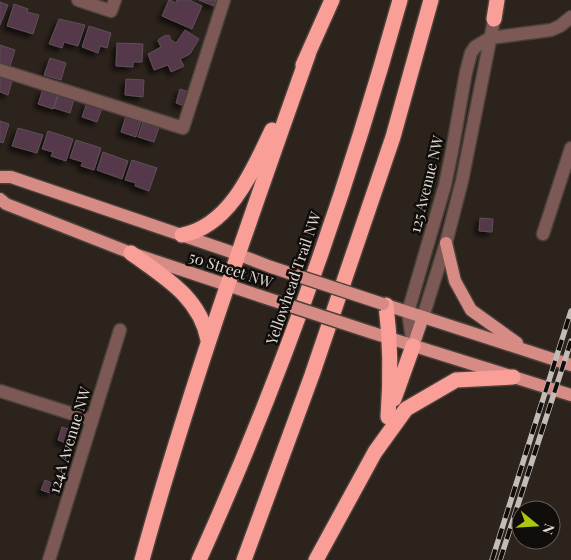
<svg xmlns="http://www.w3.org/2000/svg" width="571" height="560" viewBox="0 0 571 560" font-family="'Playfair Display',serif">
<defs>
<filter id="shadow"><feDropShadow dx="-4" dy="4" stdDeviation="2.5" flood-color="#0009"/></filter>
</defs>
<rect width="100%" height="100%" fill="#2c231c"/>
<!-- building -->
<g fill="#543748" stroke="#5d5158" filter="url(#shadow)">
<path d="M169,0L176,3L177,0H189L202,6L192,29L162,16Z"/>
<path d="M199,0H216L214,6Z"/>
<path d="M0,2L8,5L0,25Z"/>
<path d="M14,4L28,9L27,12L39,15L33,34L7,26Z"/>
<path d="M59,19L85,25L78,46L64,42L62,48L49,44Z"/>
<path d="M89,26L111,33L107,48L100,46L98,53L82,47Z"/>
<path d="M185,30L199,39L190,54L180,59L184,66L171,72L168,65L154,70L148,54L161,47L158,41L159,39L166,35L167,36L169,35L171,40L176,43Z"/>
<path d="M117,43L143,44L142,62H133V67L116,66Z"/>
<path d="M0,45L15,50L10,66L0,63Z"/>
<path d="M50,58L66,63L61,80L44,75Z"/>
<path d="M0,74L13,78L8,95L0,92Z"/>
<path d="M126,79L144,80L143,97L125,95Z"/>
<path d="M43,89L58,94L53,109L38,104Z"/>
<path d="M180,89L189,92L184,106L176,103Z"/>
<path d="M59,94L74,99L70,113L54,108Z"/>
<path d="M87,103L102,108L97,122L82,117Z"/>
<path d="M126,116L141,121L136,137L121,132Z"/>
<path d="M0,121L9,124L3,143L0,142Z"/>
<path d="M143,122L159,127L154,142L138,137Z"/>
<path d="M18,128L43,135L37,153L12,146Z"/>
<path d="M48,131L73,139L66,161L51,156L53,152L42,149Z"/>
<path d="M76,140L101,148L94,170L81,166L83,162L70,158Z"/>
<path d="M103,152L128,161L122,179L97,170Z"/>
<path d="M132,160L157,168L149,191L135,186L136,183L125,180Z"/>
<path d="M480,218L493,219L492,232L479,231Z"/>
<path d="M62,427L74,431L69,444L58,440Z"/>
<path d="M45,480L54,484L50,493L41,490Z"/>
</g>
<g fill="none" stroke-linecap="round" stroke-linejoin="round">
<!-- minor casing -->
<g stroke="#49403a" stroke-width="15">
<g id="minor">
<path d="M78,0L111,11L115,0"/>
<path d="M0,70L183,128L224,0"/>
<path d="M543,234L571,148"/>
<path d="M423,317L446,243L462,181L496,10"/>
<path d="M413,346L408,312L445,185L452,151L466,72L471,53L475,47L490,38L551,30L560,26L571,17"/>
<path d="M0,391L92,420"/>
<path d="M49,560L120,330"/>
</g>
</g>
<!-- major casing -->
<g stroke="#49403a" stroke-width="15">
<g id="major">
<path d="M0,177H11L237,254L271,267"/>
<path d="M0,199L6,204L131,253L260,296"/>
<path d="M446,243L455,281L471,310L517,343"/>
<path d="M383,304L571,365"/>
<path d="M373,333L571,395"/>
<path d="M413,346L423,317"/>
</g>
</g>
<!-- highway casing -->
<g stroke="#49403a" stroke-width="18">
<g id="highway">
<path d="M494,19L497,0"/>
<path d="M303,65L332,0"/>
<path d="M182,235C230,226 253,170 272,130"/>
<path d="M131,253C164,277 200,297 208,340"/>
<path d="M386,305C391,345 391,377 388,417"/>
<path d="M394,399L413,346"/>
<path d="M142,560C189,389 249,222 308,55"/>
<path d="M199,560C281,379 347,191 400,0"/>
<path d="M244,560L312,375L393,137L431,0"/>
<path d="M316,560L375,452L406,409L456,380L513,377"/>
</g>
</g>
<!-- minor -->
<use href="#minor" stroke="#7d5955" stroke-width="12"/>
<!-- major -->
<use href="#major" stroke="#d68b84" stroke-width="12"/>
<!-- highway -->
<use href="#highway" stroke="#f99f97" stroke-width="15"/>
<!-- rail casing -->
<g stroke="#c2bbb6" stroke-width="5.5">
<g id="rail">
<path d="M492,560L571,311"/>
<path d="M500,560L571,341"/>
</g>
</g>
<!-- rail -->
<use href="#rail" stroke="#110d0a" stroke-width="4" stroke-dasharray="11" stroke-linecap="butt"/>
<!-- major-bridge casing -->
<g stroke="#49403a" stroke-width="15" stroke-linecap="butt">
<g id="major-bridge">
<path d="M271,267L383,304"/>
<path d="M260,296L373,333"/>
</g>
</g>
<!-- major-bridge -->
<use href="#major-bridge" stroke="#d68b84" stroke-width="12"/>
</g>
<g text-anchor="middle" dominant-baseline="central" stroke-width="5" stroke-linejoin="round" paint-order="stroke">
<!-- street labels -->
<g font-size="15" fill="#e0dad5" stroke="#110d0a">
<text transform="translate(426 184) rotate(-76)">125 Avenue NW</text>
<text transform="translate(231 269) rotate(18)">50 Street NW</text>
<text transform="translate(293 278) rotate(-71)">Yellowhead Trail NW</text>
<text transform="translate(69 440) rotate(-73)">124A Avenue NW</text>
</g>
</g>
<!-- north arrow -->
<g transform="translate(536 525) rotate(108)"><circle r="24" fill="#110d0a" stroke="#645f5b"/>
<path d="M0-4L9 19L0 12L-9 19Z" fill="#acc611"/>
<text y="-8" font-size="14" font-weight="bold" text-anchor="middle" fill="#e0dad5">N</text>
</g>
</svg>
